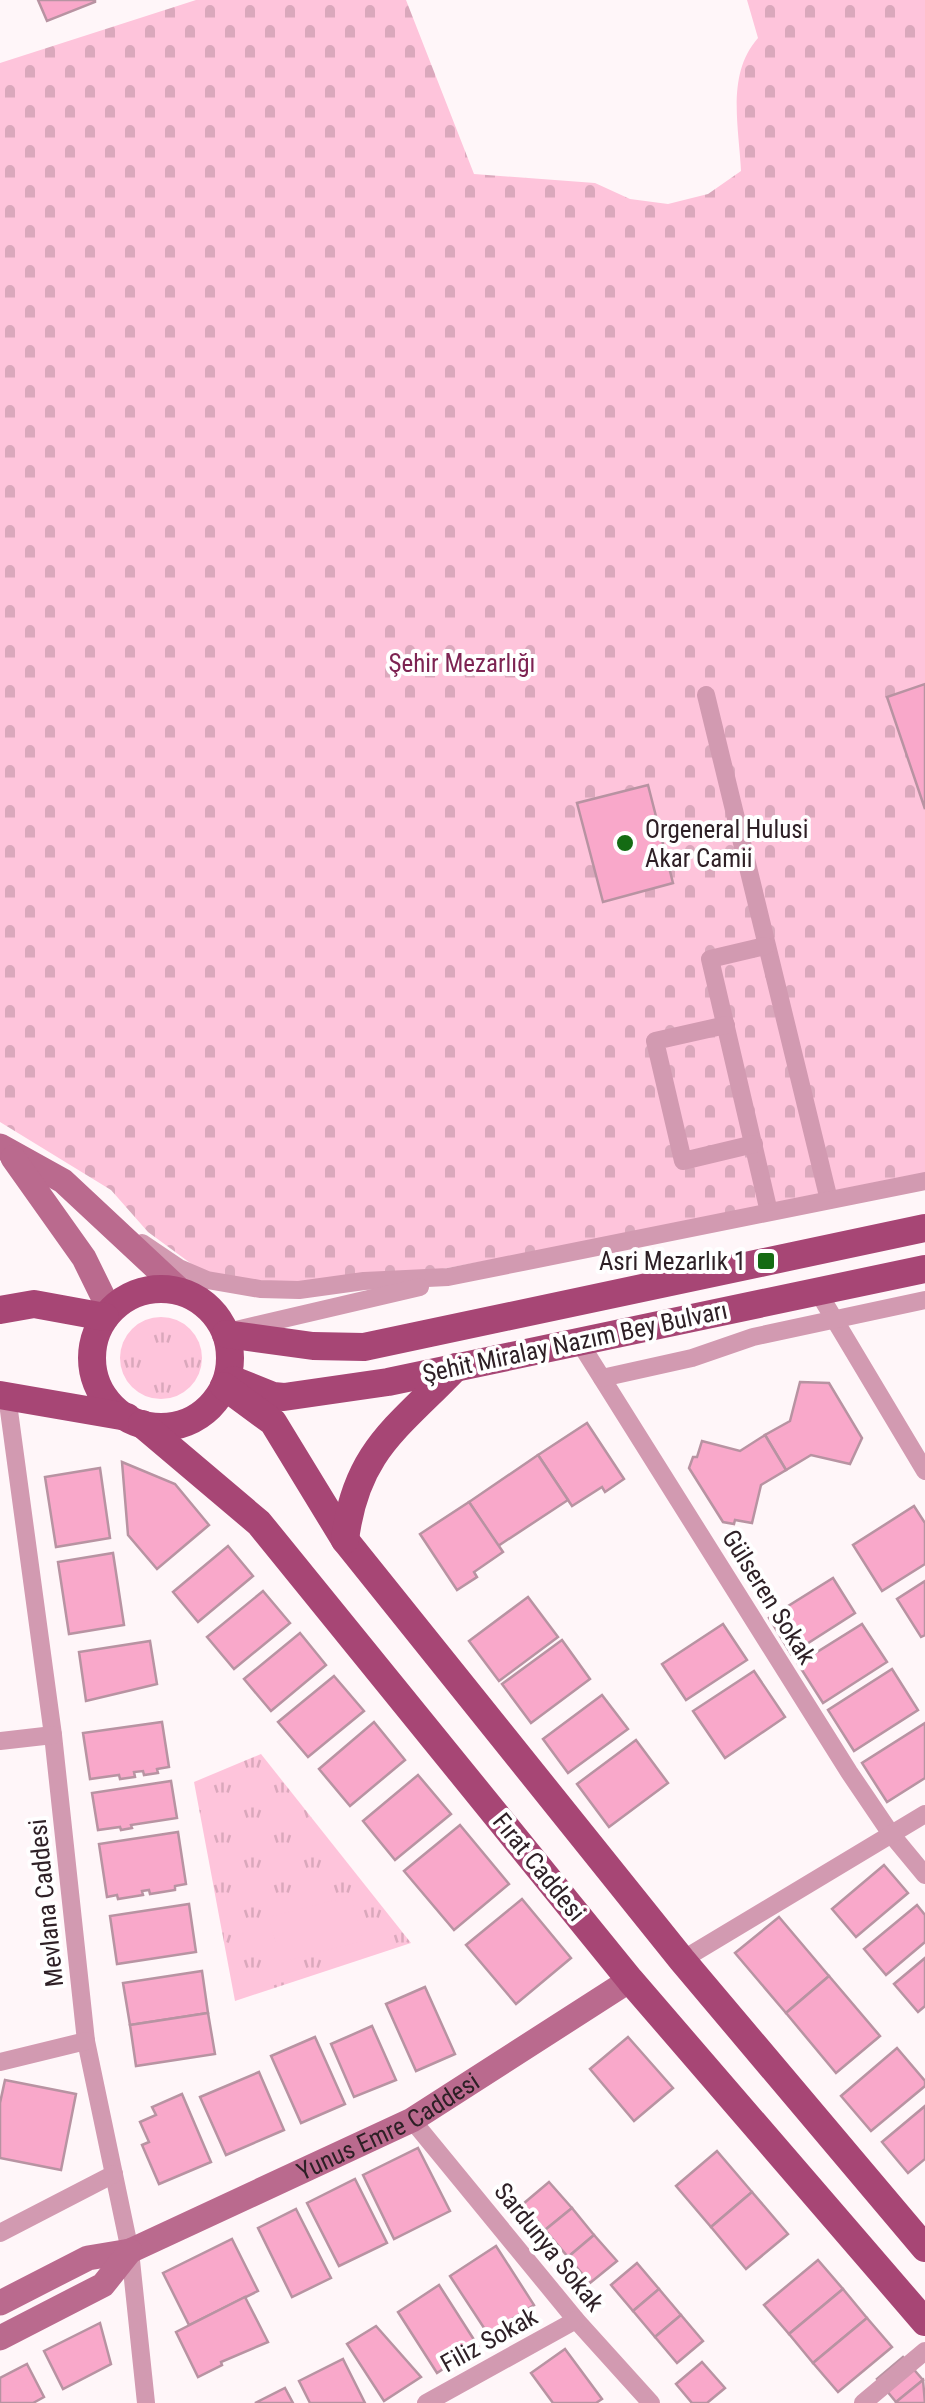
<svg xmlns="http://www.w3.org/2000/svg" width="925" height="2403" viewBox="0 0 925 2403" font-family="'Roboto Condensed',sans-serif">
<defs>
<pattern id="grass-tufts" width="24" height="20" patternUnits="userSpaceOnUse" patternTransform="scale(2.5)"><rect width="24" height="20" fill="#fec4db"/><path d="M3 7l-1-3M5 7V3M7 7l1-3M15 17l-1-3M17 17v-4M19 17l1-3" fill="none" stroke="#daa8bc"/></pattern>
<pattern id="cemetery-stones" width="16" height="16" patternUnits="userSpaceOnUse" patternTransform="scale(2.5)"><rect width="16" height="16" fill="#fec4db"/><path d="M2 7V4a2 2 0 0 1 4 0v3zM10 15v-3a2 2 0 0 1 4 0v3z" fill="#daa8bc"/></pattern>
</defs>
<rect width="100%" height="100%" fill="#fff6f9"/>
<!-- grass -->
<g fill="url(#grass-tufts)">
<circle cx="161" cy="1358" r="41"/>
<path d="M261,1754L411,1943L235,2001L194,1782Z"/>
</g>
<!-- cemetery -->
<path fill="url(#cemetery-stones)" d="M196,0H406L474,174L595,183L630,199L668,204L708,194L741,171C739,127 726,74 758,38L747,0H925V1179L335,1289L237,1286L193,1265L148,1232L111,1190L0,1122V63Z"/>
<!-- park -->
<path fill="#fec4db" d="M351,1896L363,1941L280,1962L269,1917Z"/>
<!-- building -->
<g fill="#f9a8ca" stroke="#b893a2" stroke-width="2.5">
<path d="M38,0H95V2L47,21Z"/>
<path d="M925,684V809L887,697Z"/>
<path d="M648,785L673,883L603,902L577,803Z"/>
<path d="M800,1382L829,1383L862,1438L850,1464L811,1455L786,1470L765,1435L790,1421Z"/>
<path d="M587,1423L624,1479L605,1492L602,1487L572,1506L538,1455Z"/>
<path d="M765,1435L786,1470L761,1485L752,1523L735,1520L734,1524L723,1522L689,1468L693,1457H697L702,1441L740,1451Z"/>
<path d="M538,1455L568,1500L498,1546L469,1502Z"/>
<path d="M122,1462L175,1484L209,1525L157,1569L128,1535Z"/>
<path d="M100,1468L110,1538L56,1547L45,1477Z"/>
<path d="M469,1502L503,1552L474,1572L477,1577L457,1590L420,1534Z"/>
<path d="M914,1506L925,1523V1564L882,1591L853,1545Z"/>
<path d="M228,1546L253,1576L198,1622L173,1592Z"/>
<path d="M113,1553L124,1625L69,1634L58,1562Z"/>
<path d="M833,1578L855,1613L791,1654L769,1618Z"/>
<path d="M925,1581V1635L921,1637L897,1599Z"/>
<path d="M263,1591L290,1623L234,1669L207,1637Z"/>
<path d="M528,1597L558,1637L499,1681L469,1641Z"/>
<path d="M723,1624L747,1660L686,1700L662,1664Z"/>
<path d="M862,1624L887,1662L823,1703L798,1664Z"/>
<path d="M300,1633L326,1665L271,1711L244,1679Z"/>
<path d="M562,1640L590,1679L531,1723L502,1684Z"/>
<path d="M150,1641L157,1684L86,1701L79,1652Z"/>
<path d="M892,1669L918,1710L854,1751L828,1710Z"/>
<path d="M754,1671L785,1717L725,1758L693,1711Z"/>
<path d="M334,1676L364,1711L308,1757L278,1722Z"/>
<path d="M602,1695L628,1729L568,1773L543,1739Z"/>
<path d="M162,1722L169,1767L157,1769L158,1773L144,1775L143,1771L134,1772L135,1777L120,1779L119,1775L90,1779L83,1733Z"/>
<path d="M374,1722L405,1760L350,1806L319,1769Z"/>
<path d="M925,1723V1778L887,1802L862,1763Z"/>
<path d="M636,1740L668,1783L609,1827L577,1784Z"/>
<path d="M418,1775L451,1814L395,1860L363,1821Z"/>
<path d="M171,1781L177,1818L131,1825L132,1828L121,1830L120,1827L98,1830L92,1793Z"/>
<path d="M460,1825L509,1884L454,1930L404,1871Z"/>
<path d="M178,1832L186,1884L175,1886V1890L150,1894L149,1890L142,1891L143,1895L118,1899L117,1895L107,1897L99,1844Z"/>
<path d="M884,1865L908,1893L856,1937L832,1909Z"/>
<path d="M522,1899L571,1958L516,2004L466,1945Z"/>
<path d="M189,1904L196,1952L117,1964L110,1916Z"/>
<path d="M917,1905L925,1915V1942L886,1975L864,1949Z"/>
<path d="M779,1917L829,1976L786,2013L735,1953Z"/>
<path d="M925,1958V2006L918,2012L894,1984Z"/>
<path d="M202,1971L208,2013L130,2025L123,1983Z"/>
<path d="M829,1976L880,2036L836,2073L786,2013Z"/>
<path d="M425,1987L455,2054L416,2071L386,2004Z"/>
<path d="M208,2013L215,2054L136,2066L130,2025Z"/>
<path d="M372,2026L396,2080L354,2097L331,2044Z"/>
<path d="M315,2037L345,2104L301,2123L271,2056Z"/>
<path d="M628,2037L673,2088L634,2121L590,2069Z"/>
<path d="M897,2048L925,2081V2086L871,2131L841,2096Z"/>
<path d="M259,2072L284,2130L226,2155L200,2097Z"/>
<path d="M5,2080L76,2094L61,2170L0,2158V2103Z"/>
<path d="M182,2094L211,2162L159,2184L142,2145L149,2142L140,2122L156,2115L152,2107Z"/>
<path d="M925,2106V2159L908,2173L882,2142Z"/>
<path d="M418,2148L450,2211L394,2239L363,2175Z"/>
<path d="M717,2151L752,2192L711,2227L676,2186Z"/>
<path d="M355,2179L387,2243L339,2266L307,2203Z"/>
<path d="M549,2182L572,2208L545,2230L523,2204Z"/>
<path d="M752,2192L788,2234L746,2269L711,2227Z"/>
<path d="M572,2208L594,2235L568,2257L545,2230Z"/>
<path d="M296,2209L331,2278L292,2297L258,2228Z"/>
<path d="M594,2235L617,2261L590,2283L568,2257Z"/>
<path d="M232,2239L258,2291L189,2325L163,2273Z"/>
<path d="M496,2246L534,2305L488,2334L450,2276Z"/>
<path d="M818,2260L843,2289L789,2334L764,2305Z"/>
<path d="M637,2263L659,2289L633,2311L611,2285Z"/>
<path d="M439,2285L478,2346L437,2373L398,2312Z"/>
<path d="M659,2289L681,2315L655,2337L633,2311Z"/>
<path d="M843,2289L867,2318L813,2363L789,2334Z"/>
<path d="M245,2297L268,2342L221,2362L222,2365L198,2377L176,2332Z"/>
<path d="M681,2315L703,2341L677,2363L655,2337Z"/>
<path d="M867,2318L892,2347L838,2392L813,2363Z"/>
<path d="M100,2323L111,2364L63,2389L44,2351Z"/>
<path d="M376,2326L421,2377L384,2401L347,2344Z"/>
<path d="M565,2349L602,2399L596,2403H553L531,2373Z"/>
<path d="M903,2357L923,2380L896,2402L877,2379Z"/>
<path d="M343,2359L365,2403H310L299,2381Z"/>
<path d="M702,2362L725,2388L707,2403H692L676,2384Z"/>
<path d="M27,2364L44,2397L33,2403H0V2378Z"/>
<path d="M923,2380L925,2403H897L896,2402Z"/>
<path d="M285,2388L293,2403H255Z"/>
</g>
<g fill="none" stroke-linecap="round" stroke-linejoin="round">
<!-- street -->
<g stroke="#d29ab1" stroke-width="18">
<path d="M706,695L829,1200"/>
<path d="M765,946L710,959L769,1212"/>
<path d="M726,1025L655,1041L683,1161L754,1144"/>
<path d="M142,1243L179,1268L207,1280L260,1289L299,1290L364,1281L448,1277L925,1181"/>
<path d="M818,1292L925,1471"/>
<path d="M236,1330L420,1287"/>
<path d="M578,1340L849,1772L891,1834L925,1875"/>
<path d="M602,1378L692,1358L753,1337L925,1300"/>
<path d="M7,1396L53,1735L86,2041L130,2251L146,2403"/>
<path d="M0,1741L53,1735"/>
<path d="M682,1960L925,1814"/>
<path d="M0,2062L86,2041"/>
<path d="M412,2120L576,2320L651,2403"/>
<path d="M0,2233L114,2174"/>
<path d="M426,2403L576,2320"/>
<path d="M863,2403L925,2351"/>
</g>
<!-- secondary -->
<g stroke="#ba6a8e" stroke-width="25">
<path d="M0,1146L63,1181L183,1293"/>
<path d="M13,1158L84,1258L110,1311"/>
<path id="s1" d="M0,2303L88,2258L130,2251L412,2120L630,1980"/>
<path d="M0,2338L103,2285L130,2251"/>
</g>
<!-- primary -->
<g stroke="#a74675" stroke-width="28">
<circle cx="161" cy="1358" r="69"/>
<path d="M0,1310L34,1304L105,1317"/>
<path d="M226,1334L313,1346L364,1347L925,1228"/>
<path d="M233,1380L273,1396L284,1397L388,1382L925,1269"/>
<path d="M224,1386L273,1422L345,1540L682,1960L925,2248"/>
<path d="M0,1395L127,1417"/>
<path d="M142,1424L259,1523L630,1980L925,2322"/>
<path d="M345,1540C356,1450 399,1427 456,1367"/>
</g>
</g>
<!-- markers -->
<g fill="#146b13" stroke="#fff" stroke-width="4">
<circle cx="625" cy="843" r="10"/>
<rect x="756" y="1251" width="20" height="20" rx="5"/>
</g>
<g text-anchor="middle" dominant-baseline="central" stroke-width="8" stroke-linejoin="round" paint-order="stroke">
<!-- park labels -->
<g font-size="25" fill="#7d2352" stroke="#fff">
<text x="462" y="663">Şehir Mezarlığı</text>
</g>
<!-- poi labels -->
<g font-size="25" fill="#2e2026" stroke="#fff" text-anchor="start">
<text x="645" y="829">Orgeneral Hulusi<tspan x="645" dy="29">Akar Camii</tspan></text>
<text x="746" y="1261" text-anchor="end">Asri Mezarlık 1</text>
</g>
<!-- street labels -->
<g font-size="25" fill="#2e2026" stroke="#fff">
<text transform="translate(575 1342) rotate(-12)">Şehit Miralay Nazım Bey Bulvarı</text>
<text transform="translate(769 1597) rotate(58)">Gülseren Sokak</text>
<text transform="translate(539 1867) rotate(51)">Fırat Caddesi</text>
<text transform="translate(46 1903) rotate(-96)">Mevlana Caddesi</text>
<text stroke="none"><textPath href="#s1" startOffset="428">Yunus Emre Caddesi</textPath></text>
<text transform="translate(549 2247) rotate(51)">Sardunya Sokak</text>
<text transform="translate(489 2340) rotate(-29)">Filiz Sokak</text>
</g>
</g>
</svg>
